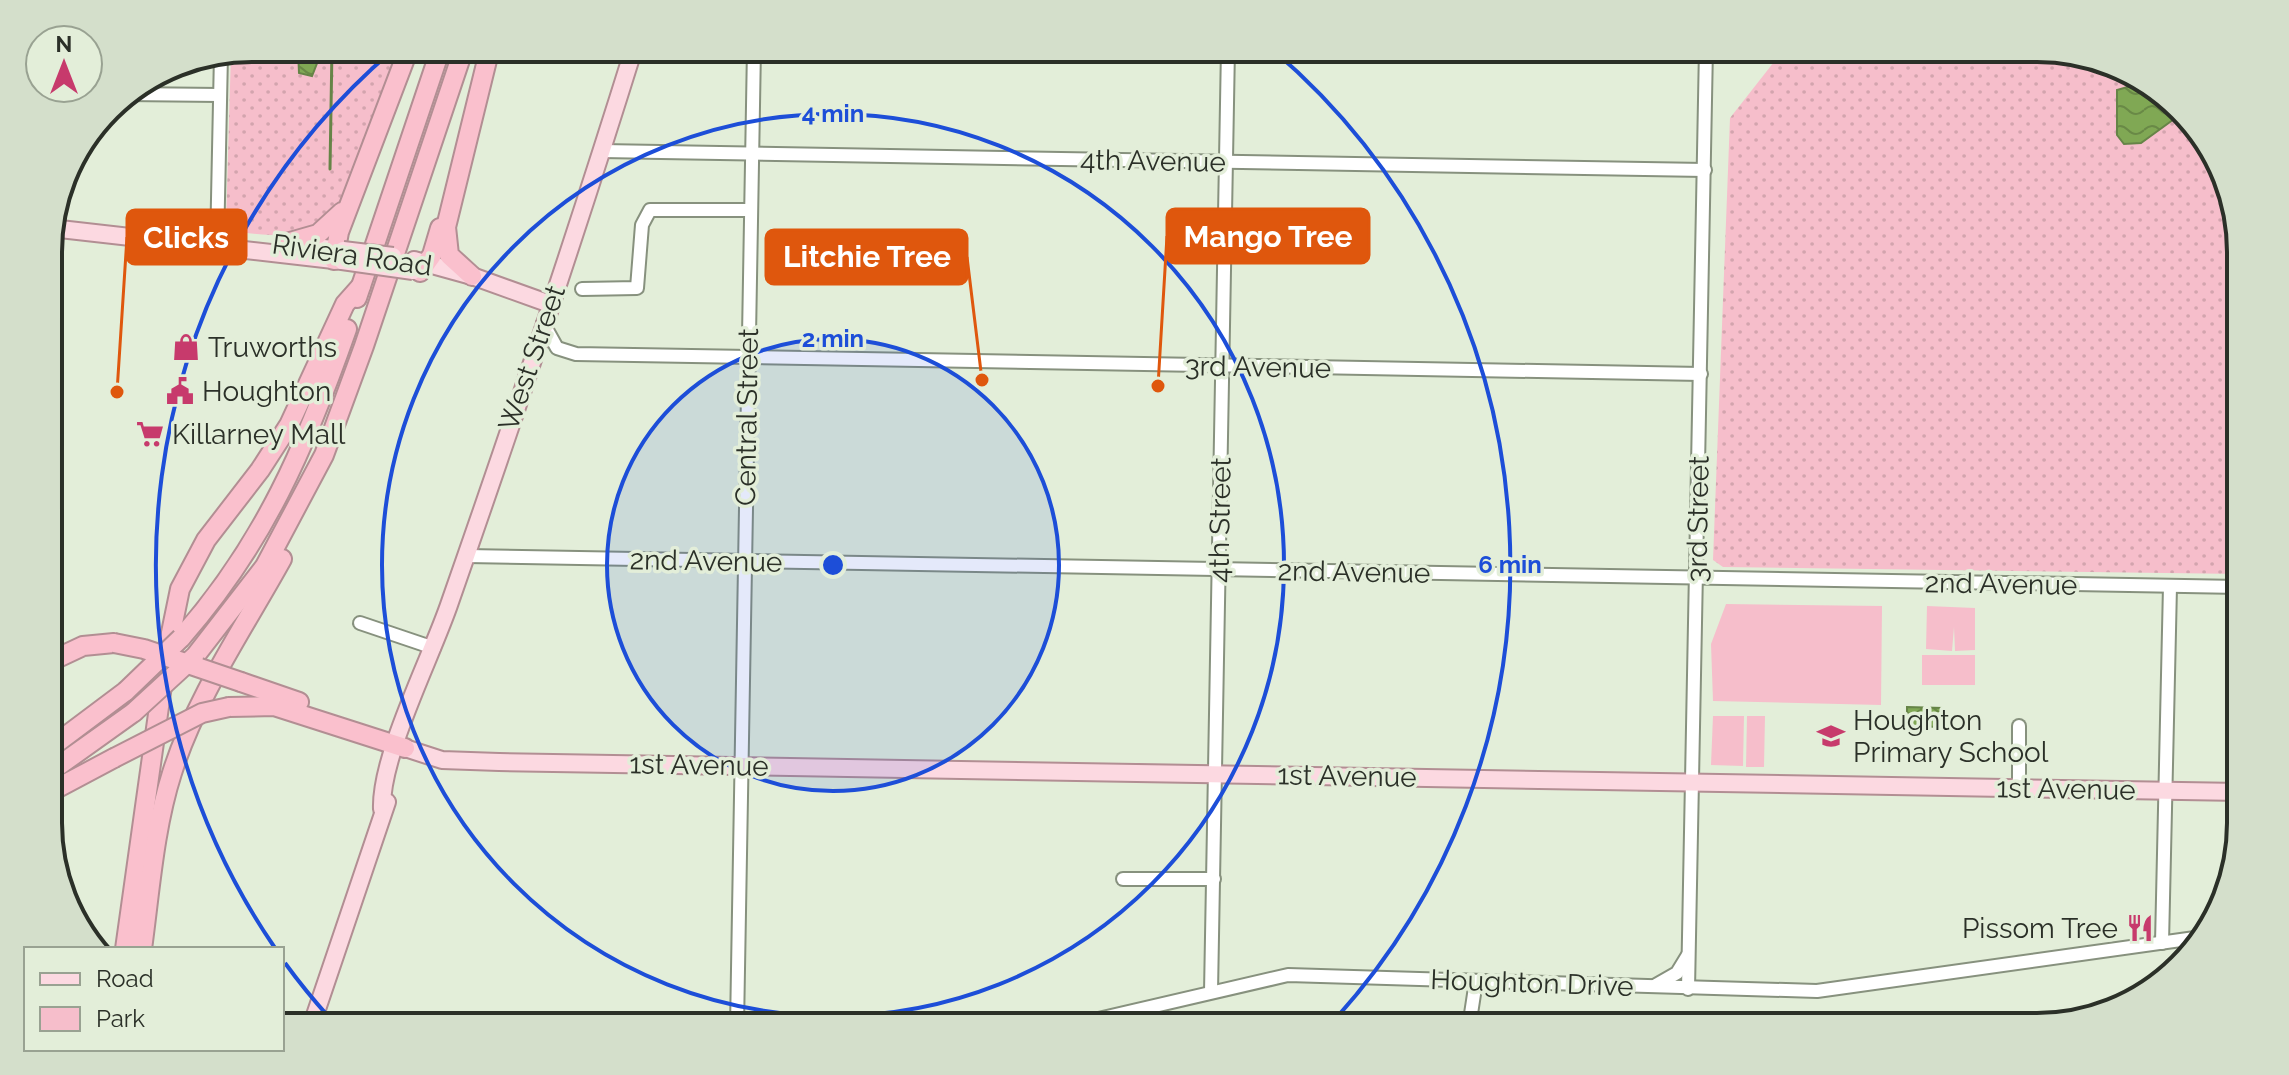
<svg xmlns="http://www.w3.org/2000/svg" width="2289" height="1075" viewBox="0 0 2289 1075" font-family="Raleway,sans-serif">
<defs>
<pattern id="green-dots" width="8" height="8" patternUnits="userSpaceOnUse" patternTransform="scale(2)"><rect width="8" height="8" fill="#f6becb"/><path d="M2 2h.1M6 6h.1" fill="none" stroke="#d3a4ae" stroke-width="1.8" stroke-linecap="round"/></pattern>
<pattern id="water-waves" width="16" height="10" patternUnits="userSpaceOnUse" patternTransform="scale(2)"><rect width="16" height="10" fill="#80a854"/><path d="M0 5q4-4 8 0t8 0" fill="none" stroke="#698946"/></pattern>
</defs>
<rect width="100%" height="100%" fill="#e3eed9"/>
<!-- green -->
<g fill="url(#green-dots)">
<path d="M252,48H399C382,90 365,193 330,220C314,233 290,237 271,235C257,234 242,234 229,228L226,224L231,52Z"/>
<path d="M1785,48H2037L2115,64L2199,128L2239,226L2240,574L1723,567L1713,560L1730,118Z"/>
</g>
<!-- pitch -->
<g fill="#f6becb">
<path d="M1726,604L1882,606L1881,705L1713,701L1711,644Z"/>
<path d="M1927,606L1975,608V650L1955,651L1954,627L1952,651L1926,649Z"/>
<rect x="1922" y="655" width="53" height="30"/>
<path d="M1713,716H1744L1743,766L1711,765Z"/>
<path d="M1747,716H1765L1764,767H1746Z"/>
</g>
<!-- water -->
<g fill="url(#water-waves)" stroke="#668447" stroke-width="2">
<path d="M298,48H323L312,76L299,73Z"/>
<path d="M2141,83L2181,114L2141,143L2124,144L2117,135V90Z"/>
<path d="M1907,707L1942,708L1941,727L1907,726Z"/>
</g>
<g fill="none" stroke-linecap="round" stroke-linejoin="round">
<!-- stream -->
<path stroke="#668447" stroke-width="3" d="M330,169L332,48"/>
<!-- minor casing -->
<g stroke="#87917e" stroke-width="16">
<g id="minor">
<path d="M126,94L220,95"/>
<path d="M602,151L1705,170"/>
<path d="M217,247L221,54"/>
<path d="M582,289L637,288L642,225L650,210H749"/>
<path d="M543,323L557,348L576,354L1701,374"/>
<path d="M467,556L2240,587"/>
<path d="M360,623L434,648"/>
<path d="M2019,787V726"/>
<path d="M1123,879H1214"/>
<path d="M2162,943L2170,586"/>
<path d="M1656,985L1677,973L1688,955"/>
<path d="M1688,989L1706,48"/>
<path d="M1211,992L1228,48"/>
<path d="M737,1027L754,48"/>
<path d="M1064,1027L1288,975L1817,991L2195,938"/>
<path d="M1469,1027L1476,981"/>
</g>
</g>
<!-- major casing -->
<g stroke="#b28e93" stroke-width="20">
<g id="major">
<path d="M51,228L342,261"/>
<path d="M294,245L343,250"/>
<path d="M414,260L472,276L550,304"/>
<path d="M405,748L442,760L499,762L2241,792"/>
<path d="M382,809C380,756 432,656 450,602C514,419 576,234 634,48"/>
<path d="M311,1027L387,802"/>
</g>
</g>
<!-- highway casing -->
<g stroke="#b28e93" stroke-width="22">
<g id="highway">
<path d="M283,244L318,234L342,212"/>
<path d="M334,260L339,232L409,48"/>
<path d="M420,272L432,255L440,228"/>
<path d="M472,276L449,255L446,227L490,48"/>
<path d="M357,298L441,48"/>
<path d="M181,638C264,544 306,446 347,329"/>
<path d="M196,655L265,566L324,455L364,346L464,48"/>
<path d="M49,662L83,646L114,643"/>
<path d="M241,682L299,702"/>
<path d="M229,707L274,706L405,748"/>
<path d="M50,748L126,691"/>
<path d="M50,772L134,712"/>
<path d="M50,792L114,758"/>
<path d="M125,949L166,657L180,589L206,540L260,470L289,425L345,304L361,286"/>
<path d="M142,949C150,891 154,829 172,773C196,697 244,628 282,559"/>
</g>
</g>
<!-- minor -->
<use href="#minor" stroke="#fff" stroke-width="12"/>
<!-- major -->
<use href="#major" stroke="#fcd9e1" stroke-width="16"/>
<!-- highway -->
<use href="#highway" stroke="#fac0cd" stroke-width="18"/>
<!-- major-bridge casing -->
<g stroke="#b28e93" stroke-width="20" stroke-linecap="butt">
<g id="major-bridge">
<path d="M343,250L393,256"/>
<path d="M342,261L413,271"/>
</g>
</g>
<!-- highway-bridge casing -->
<g stroke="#b28e93" stroke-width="22" stroke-linecap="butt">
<g id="highway-bridge">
<path d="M114,643L144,649L241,682"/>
<path d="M126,691L181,638"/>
<path d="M134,712L194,657"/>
<path d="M114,758L202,713L229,707"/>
</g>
</g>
<!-- major-bridge -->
<use href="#major-bridge" stroke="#fcd9e1" stroke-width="16"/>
<!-- highway-bridge -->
<use href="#highway-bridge" stroke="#fac0cd" stroke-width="18"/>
</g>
<!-- distance rings -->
<circle cx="833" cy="565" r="226" fill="#1d4ed8" fill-opacity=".12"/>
<g fill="none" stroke="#1d4ed8" stroke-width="4">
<circle cx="833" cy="565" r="226"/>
<circle cx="833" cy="565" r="451"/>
<path d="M338 1027A677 677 0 0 1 285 963M275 948A677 677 0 0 1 393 50M1273 50A677 677 0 0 1 1328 1027"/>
</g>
<!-- icons -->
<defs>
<g id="shop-bare" transform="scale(2.16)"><path d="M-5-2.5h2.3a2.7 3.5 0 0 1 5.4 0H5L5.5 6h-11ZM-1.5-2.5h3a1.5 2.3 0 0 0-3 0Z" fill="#c73a6c" stroke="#e3eed9" stroke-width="2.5" paint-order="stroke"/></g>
<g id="civic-bare" transform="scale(2.16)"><path d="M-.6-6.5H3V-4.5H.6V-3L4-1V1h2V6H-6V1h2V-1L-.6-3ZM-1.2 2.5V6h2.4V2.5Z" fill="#c73a6c" stroke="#e3eed9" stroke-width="2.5" paint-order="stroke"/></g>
<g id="supermarket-bare" transform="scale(2.16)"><path d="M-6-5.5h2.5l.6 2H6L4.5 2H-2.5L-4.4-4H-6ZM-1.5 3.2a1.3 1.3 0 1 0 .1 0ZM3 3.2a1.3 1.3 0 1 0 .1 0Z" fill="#c73a6c" stroke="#e3eed9" stroke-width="2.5" paint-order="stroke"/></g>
<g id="school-bare" transform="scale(2.16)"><path d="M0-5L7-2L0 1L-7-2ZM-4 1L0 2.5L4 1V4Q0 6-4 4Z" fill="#c73a6c" stroke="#e3eed9" stroke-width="2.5" paint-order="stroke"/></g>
<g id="restaurant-bare" transform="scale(2.16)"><path d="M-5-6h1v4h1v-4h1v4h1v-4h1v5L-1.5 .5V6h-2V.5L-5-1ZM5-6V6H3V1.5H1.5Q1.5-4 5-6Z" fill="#c73a6c" stroke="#e3eed9" stroke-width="2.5" paint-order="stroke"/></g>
</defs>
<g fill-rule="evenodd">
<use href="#shop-bare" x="186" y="347"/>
<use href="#civic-bare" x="180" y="391"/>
<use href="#supermarket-bare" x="150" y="434"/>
<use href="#school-bare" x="1831" y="736"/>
<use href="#restaurant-bare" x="2140" y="928"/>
</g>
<g text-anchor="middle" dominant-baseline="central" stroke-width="7" stroke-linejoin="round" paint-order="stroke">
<!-- street labels -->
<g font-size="28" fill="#2b3028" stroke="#e3eed9">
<text transform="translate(1153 161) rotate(1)">4th Avenue</text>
<text transform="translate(352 255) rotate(8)">Riviera Road</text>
<text transform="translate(532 358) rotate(-71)">West Street</text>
<text transform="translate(1258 367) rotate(1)">3rd Avenue</text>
<text transform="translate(747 417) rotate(-89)">Central Street</text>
<text transform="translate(1698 519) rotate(-89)">3rd Street</text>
<text transform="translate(1220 520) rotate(-89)">4th Street</text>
<text transform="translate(706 561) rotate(1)">2nd Avenue</text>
<text transform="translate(1354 572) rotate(1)">2nd Avenue</text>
<text transform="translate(2001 584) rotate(1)">2nd Avenue</text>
<text transform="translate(699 765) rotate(1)">1st Avenue</text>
<text transform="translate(1347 776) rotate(1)">1st Avenue</text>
<text transform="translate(2066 789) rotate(1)">1st Avenue</text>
<text transform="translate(1532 983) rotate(2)">Houghton Drive</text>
</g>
<!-- poi labels -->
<g font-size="28" fill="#2b3028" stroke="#e3eed9" text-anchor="start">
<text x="208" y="347">Truworths</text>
<text x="202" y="391">Houghton</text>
<text x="172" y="434">Killarney Mall</text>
<text x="1853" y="720">Houghton<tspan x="1853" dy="32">Primary School</tspan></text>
<text x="2118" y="928" text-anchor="end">Pissom Tree</text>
</g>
</g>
<!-- crop -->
<path d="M0 0H2289V1075H0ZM252 62H2037A190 190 0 0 1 2227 252V823A190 190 0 0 1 2037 1013H252A190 190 0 0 1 62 823V252A190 190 0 0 1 252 62Z" fill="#d4dfcb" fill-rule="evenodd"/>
<path fill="none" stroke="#2b3028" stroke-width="4" d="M252 62H2037A190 190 0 0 1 2227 252V823A190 190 0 0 1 2037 1013H252A190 190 0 0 1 62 823V252A190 190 0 0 1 252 62Z"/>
<circle cx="833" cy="565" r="12" fill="#1d4ed8" stroke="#e3eed9" stroke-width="4"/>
<g font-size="24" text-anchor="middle" font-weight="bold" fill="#1d4ed8" stroke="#e3eed9" stroke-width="7" stroke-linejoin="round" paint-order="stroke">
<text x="833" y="122">4 min</text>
<text x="833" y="347">2 min</text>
<text x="1510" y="573">6 min</text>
</g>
<!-- callouts -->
<path fill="none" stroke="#df570d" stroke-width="3" d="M1158 386L1167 236M117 392L127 237M982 380L967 257"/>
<g fill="#df570d" stroke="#e3eed9" stroke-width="3">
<circle cx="1158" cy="386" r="8"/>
<circle cx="117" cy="392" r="8"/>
<circle cx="982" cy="380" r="8"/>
</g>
<g fill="#df570d" stroke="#df570d" stroke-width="3">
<rect x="1167" y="209" width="202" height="54" rx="8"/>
<rect x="127" y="210" width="119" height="54" rx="8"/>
<rect x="766" y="230" width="201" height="54" rx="8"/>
</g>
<g font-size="30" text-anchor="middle" font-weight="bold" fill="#fff">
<text x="1268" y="247">Mango Tree</text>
<text x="186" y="248">Clicks</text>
<text x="867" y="267">Litchie Tree</text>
</g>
<!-- legend -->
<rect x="24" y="947" width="260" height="104" fill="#e3eed9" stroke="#99a292" stroke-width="2"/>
<rect x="40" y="973" width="40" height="12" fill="#fcd9e1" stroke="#99a292" stroke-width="2"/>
<text x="96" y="987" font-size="24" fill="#2b3028">Road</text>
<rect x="40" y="1007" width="40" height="24" fill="#f6becb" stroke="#99a292" stroke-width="2"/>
<text x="96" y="1027" font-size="24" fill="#2b3028">Park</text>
<!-- north arrow -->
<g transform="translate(64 64)"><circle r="38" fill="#e3eed9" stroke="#99a292" stroke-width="2"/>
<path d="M0-6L14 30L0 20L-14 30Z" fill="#c73a6c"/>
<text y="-12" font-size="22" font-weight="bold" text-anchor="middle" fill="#2b3028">N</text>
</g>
</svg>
